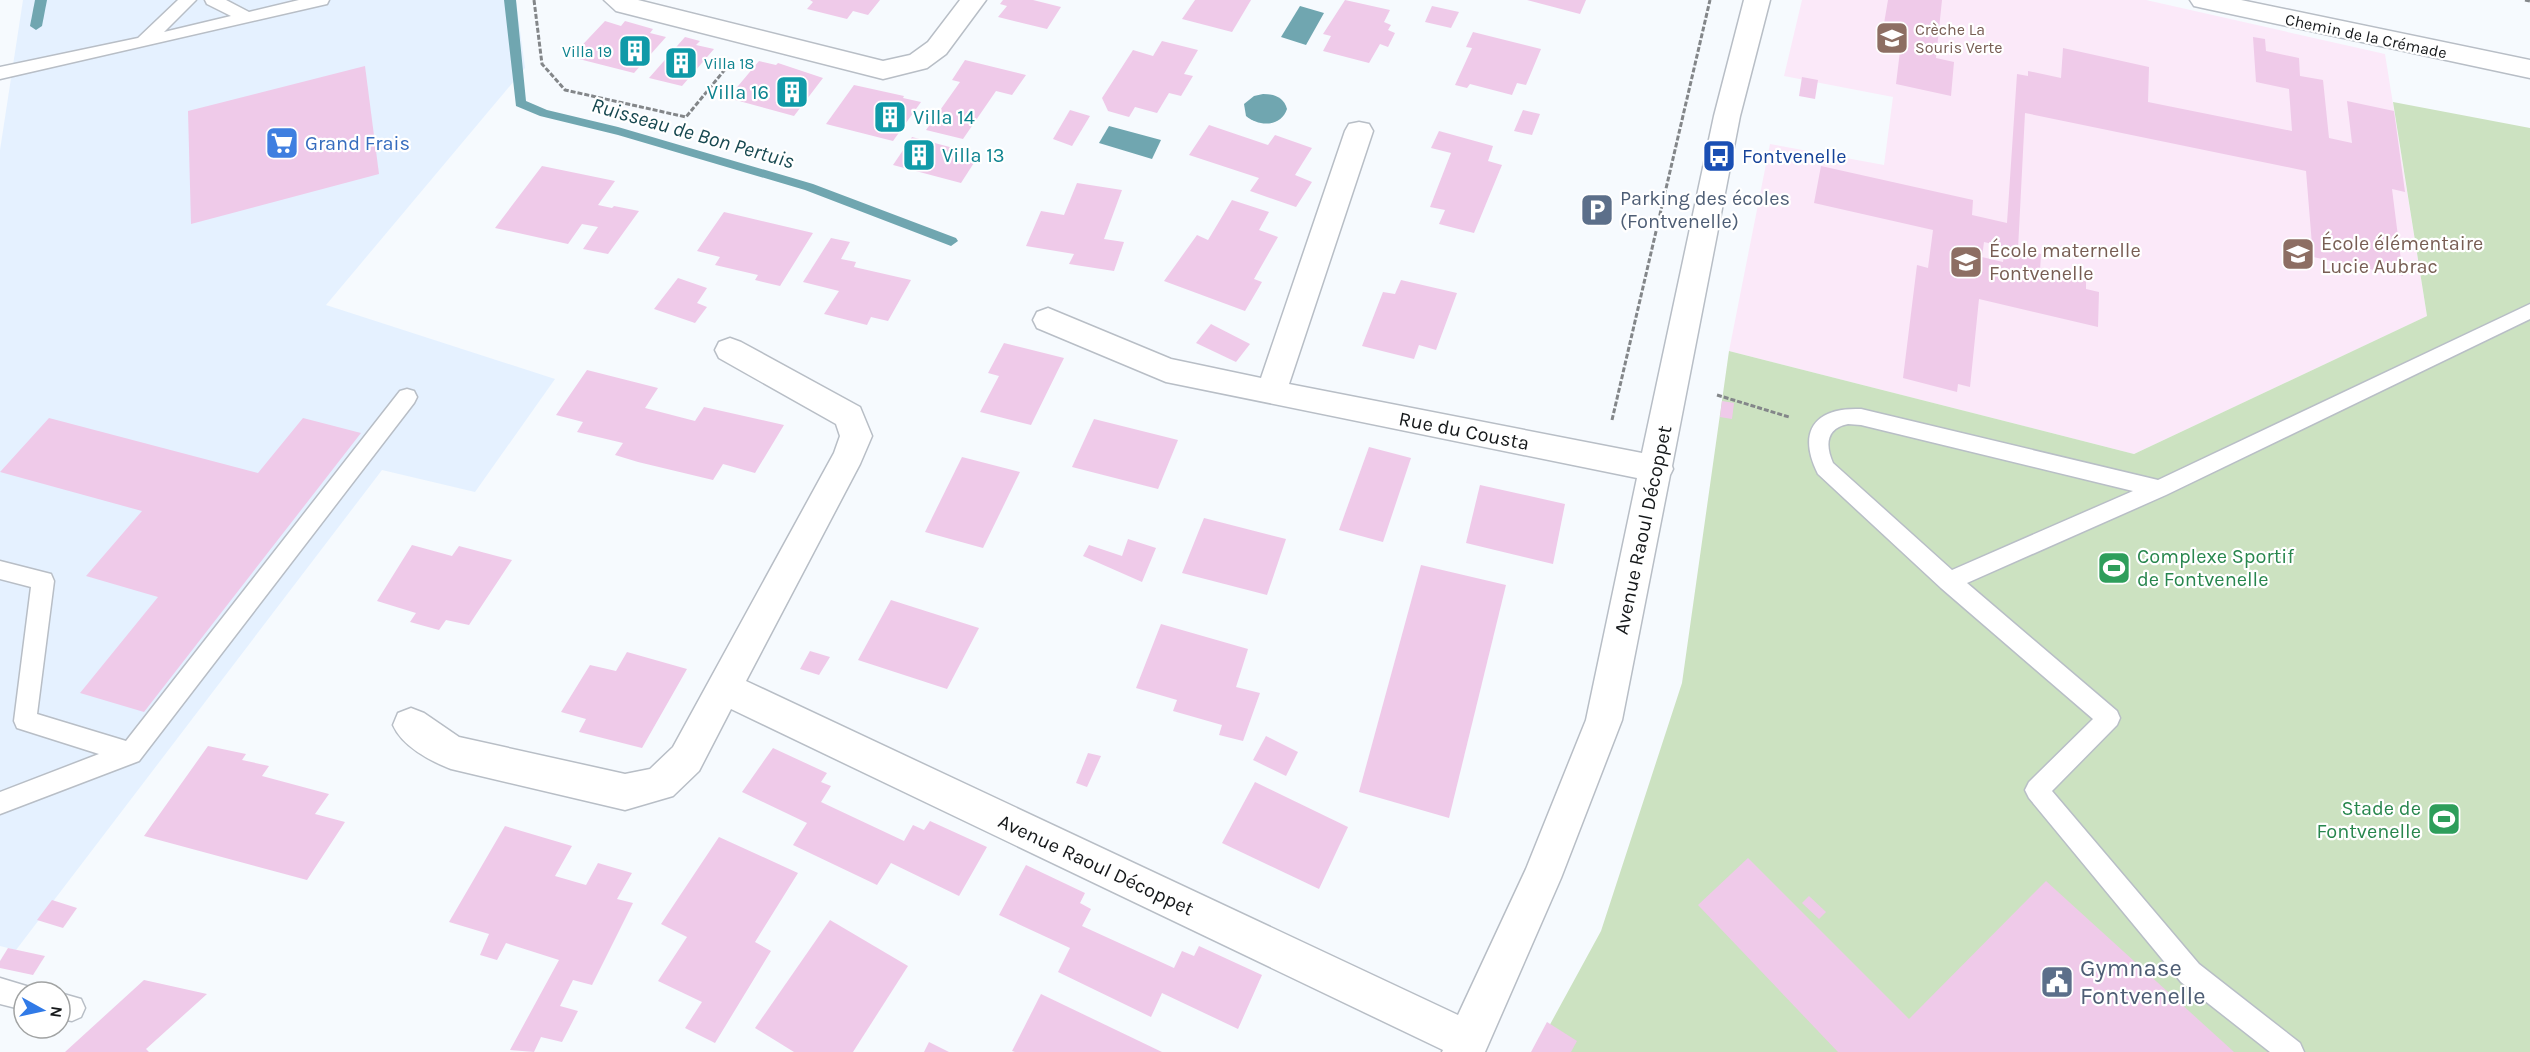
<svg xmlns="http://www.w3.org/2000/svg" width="2530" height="1052" viewBox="0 0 2530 1052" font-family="Karla,sans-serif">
<rect width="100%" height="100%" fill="#f6fafe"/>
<!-- built -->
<path fill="#e5f1ff" d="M23,0H516L525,68L326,305L555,379L475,492L382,470L16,950L0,946V150Z"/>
<!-- education -->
<path fill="#fbe9f9" d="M1802,0H2146L2385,54L2427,316L2134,454L1729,351L1770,144L1884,165L1893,97L1784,76Z"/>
<!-- green -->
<path fill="#cce2c1" d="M2393,102L2530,128V1052H1535L1601,931L1682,683L1729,351L2134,454L2427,316Z"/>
<!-- water -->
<g fill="#70a6b0">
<path d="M1300,6L1324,13L1306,45L1281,37Z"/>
<path d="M1263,94C1274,94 1284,97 1287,109C1281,127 1259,127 1246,116L1244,104L1254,96Z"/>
<path d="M1109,126L1161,140L1152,159L1099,143Z"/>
</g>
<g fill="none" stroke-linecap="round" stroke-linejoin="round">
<!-- stream -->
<g fill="#70a6b0" fill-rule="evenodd">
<path d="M35,0H47L42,26L36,30L30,26Z"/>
<path d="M504,0H516L526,101L547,110L618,127L813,184L956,238L958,241L951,246L805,190L618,135L540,116L516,106Z"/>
</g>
</g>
<!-- building -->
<g fill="#efcae9" fill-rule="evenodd">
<path d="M810,0H880L868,15L853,11L847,19L807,9L813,2Z"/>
<path d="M1003,0H1033L1061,7L1047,29L998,17L1007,6L1000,4Z"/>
<path d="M1195,0H1251L1232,32L1182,19Z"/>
<path d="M1345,0L1390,10L1384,22L1391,25L1388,30L1395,33L1388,47L1380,44L1369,63L1323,51L1331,36L1323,34Z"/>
<path d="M1527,0H1586L1580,14Z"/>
<path d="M1888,0H1942L1936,58L1954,62L1951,96L1896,84L1900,51L1880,47Z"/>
<path d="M1432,6L1459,12L1451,28L1425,22Z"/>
<path d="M605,21L621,26L625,21L653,29L650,33L666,37L634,73L571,57Z"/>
<path d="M1473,32L1541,49L1526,85L1517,83L1512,95L1470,84L1467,88L1455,85L1472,48L1466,47Z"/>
<path d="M685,37L700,41L696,45L714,49L682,86L649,78Z"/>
<path d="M2253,37L2265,39L2266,51L2299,58L2300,76L2323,80L2329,138L2352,143L2347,101L2394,111L2405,192L2392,189L2403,276L2313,257L2306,171L2025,113L2018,249L2041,254L2040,271L2086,281V289L2099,292L2098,327L1979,299L1970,387L1958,384L1957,392L1903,378L1917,265L1928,268L1933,230L1814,203L1821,166L1973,200L1972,215L2007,223L2017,74L2028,76V71L2061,78L2063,48L2149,67L2148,102L2292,131L2289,89L2256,82ZM1984,242L2005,247L2003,262L1982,257Z"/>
<path d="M1162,41L1198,50L1184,74L1193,76L1181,96L1169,93L1157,113L1135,107L1129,117L1108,111L1102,98L1133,50L1153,56Z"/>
<path d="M965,60L1026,75L1012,95L996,91L963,139L926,130L960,82L952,80Z"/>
<path d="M759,61L776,65L778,63L823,78L794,116L728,98Z"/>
<path d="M365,66L379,174L191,224L188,111Z"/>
<path d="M1802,77L1818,80L1815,99L1799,96Z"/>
<path d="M854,85L904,96L903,98L921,102L893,141L826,124Z"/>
<path d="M1070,110L1090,116L1072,146L1053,139Z"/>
<path d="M1523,110L1540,114L1532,135L1514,131Z"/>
<path d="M1209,125L1268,145L1275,135L1312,148L1295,175L1312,182L1296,207L1250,191L1259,178L1189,155Z"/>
<path d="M1439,131L1493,146L1488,161L1502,165L1474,233L1439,224L1445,210L1430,207L1451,153L1431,148Z"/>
<path d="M912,137L946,146L979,155L961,183L893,165Z"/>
<path d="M542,166L615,181L598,205L612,208L614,206L639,211L608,254L583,249L598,227L582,224L568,244L495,228Z"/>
<path d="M1077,183L1122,190L1104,239L1124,242L1114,271L1069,264L1074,254L1026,246L1041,211L1064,215Z"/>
<path d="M1232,200L1269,212L1259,230L1278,237L1254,279L1262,282L1245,311L1164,281L1197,235L1208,240Z"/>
<path d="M724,212L813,233L780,286L755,280L758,275L715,265L720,257L697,251Z"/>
<path d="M831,238L850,242L841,259L856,262L854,267L911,280L888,321L871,317L867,325L824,314L839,291L803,282Z"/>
<path d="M678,278L707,288L697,303L707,307L695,323L654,309Z"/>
<path d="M1401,280L1457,293L1436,350L1419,345L1414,359L1362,346L1383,292L1395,294Z"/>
<path d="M1211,324L1250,344L1236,362L1196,343Z"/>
<path d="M1004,343L1064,358L1031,425L980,412L999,376L988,373Z"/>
<path d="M587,370L658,388L645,408L695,421L704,407L784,425L755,473L723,464L713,480L638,462L615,455L623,443L577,432L583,422L556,415Z"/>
<path d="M1722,401L1734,403L1732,419L1720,417Z"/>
<path d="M49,418L258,473L303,418L361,433L144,712L80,693L158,597L86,576L142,511L0,472Z"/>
<path d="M1094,419L1178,440L1158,489L1072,467Z"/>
<path d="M1369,447L1411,458L1383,542L1339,530Z"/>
<path d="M962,457L1020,472L983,548L925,532Z"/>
<path d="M1480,485L1565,504L1553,564L1466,543Z"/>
<path d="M1204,518L1286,539L1267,595L1182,573Z"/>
<path d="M1128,539L1156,548L1142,582L1083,556L1089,545L1122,556Z"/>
<path d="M412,545L452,556L459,546L512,560L469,625L446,620L439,630L410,622L416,613L377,601Z"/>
<path d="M1421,565L1506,585L1449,818L1359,792Z"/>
<path d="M891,600L979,628L947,689L858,660Z"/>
<path d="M1161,624L1248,649L1236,687L1260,693L1243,741L1219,735L1222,725L1173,711L1177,700L1136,688Z"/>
<path d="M810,651L830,657L819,675L800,669Z"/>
<path d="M627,652L687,669L642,748L579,732L586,719L561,712L590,665L616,671Z"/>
<path d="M1266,736L1298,752L1286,776L1253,760Z"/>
<path d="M208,746L246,754L242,760L269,766L262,776L329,794L315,814L345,822L307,880L144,836Z"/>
<path d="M773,748L827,773L821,782L831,786L821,802L904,841L913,825L924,830L930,821L987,847L959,896L891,863L877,885L793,845L807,823L742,792Z"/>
<path d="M1088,753L1101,756L1087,787L1076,783Z"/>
<path d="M1255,782L1348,827L1319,889L1222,843Z"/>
<path d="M505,826L572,846L555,876L586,885L598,863L632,873L617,899L633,903L592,985L573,980L560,1006L578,1011L562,1042L541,1037L534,1052L510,1050L559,960L506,943L497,960L480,955L489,934L449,922Z"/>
<path d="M719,837L798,873L755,942L771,951L715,1043L685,1028L702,1002L658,981L687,937L661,924Z"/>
<path d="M1748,858L1909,1019L2046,881L2234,1052H1838L1698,905Z"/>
<path d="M1026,865L1085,893L1080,903L1091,909L1082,926L1174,968L1182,951L1194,956L1199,946L1262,975L1238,1029L1162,993L1151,1017L1058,972L1070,948L999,915Z"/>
<path d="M1809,896L1826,912L1819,919L1802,903Z"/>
<path d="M52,900L77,908L63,928L37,920Z"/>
<path d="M830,920L908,966L853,1052H794L755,1028Z"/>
<path d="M8,948L45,956L33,975L0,968V961Z"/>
<path d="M144,980L207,994L146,1049L149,1052H65Z"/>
<path d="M1041,994L1162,1052H1015L1012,1051Z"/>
<path d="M1547,1022L1577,1041L1571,1052H1531Z"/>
<path d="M929,1042L949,1052H924Z"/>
</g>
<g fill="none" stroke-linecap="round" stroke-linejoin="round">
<!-- lane casing -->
<g stroke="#b8bec6" stroke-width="3">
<g id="lane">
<path d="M178,0H196L164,32L231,16L207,4L205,0H226L249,12L299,0H329L327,4L0,79V67L138,38Z"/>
<path d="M2530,304V319L2166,495L1967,583L2117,711L2120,718L2117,725L2052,791L2199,964L2300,1043L2304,1052H2270L2181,982L2029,798L2025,790L2029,782L2093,719L1941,588L1818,474C1797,432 1814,407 1861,409L2158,480ZM1848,424L1861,425L2133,491L1952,570L1833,463C1825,445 1826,428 1848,424Z"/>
<path d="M407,389L414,391L417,397L414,403L139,761L0,814V792L99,754L17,728L14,721L31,587L0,579V561L51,574L54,581L37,714L126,741L400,391Z"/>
<path d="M0,978L33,988L35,992H24V1010L0,1004Z"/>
<path d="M60,993L81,999L85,1008L81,1017L72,1021L60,1019Z"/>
</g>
</g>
<!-- street casing -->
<g stroke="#b8bec6" stroke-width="3">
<g id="street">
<path d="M604,0H638L883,61L910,55L928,42L960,0H986L946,54L927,68L883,79L616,11Z"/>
<path d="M1744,0H1770L1740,116L1672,466L1673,469L1670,475L1622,720L1561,878L1485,1052H1442L1443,1050L731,709L699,771L673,796L625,810L451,769C430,761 402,746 393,725L398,713L411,708L424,713L459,737L625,774L650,769L673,747L834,453L840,436L836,424L719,358L715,350L719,342L730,338L741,342L860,407L872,436L860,464L746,681L1458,1015L1526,869L1586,720L1637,478L1166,382L1037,328L1033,320L1037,312L1048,308L1171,359L1261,378L1345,131L1349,124L1359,122L1369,124L1373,131L1289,384L1642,453L1714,116Z"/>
<path d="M2190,0H2241L2530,60V78L2203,8L2194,6Z"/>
</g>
</g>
<!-- path -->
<g stroke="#838689" stroke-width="3" stroke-dasharray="5 2" stroke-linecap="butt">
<path d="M534,0L542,64L565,90L686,117L727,67"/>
<path d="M2525,0L2530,1"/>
<path d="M1717,395L1789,417"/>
<path d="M1612,420L1710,0"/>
</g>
<!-- lane -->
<use href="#lane" fill="#fff" fill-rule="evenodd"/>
<!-- street -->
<use href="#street" fill="#fff" fill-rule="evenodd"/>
</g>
<!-- icons -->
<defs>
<g id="school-square" transform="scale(1.725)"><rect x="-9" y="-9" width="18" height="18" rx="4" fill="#8d6e63" stroke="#fff"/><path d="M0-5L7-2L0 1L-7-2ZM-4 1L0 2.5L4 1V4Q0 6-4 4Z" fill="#fff"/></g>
<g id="building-square" transform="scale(1.725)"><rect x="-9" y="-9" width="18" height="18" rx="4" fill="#0f9aa8" stroke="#fff"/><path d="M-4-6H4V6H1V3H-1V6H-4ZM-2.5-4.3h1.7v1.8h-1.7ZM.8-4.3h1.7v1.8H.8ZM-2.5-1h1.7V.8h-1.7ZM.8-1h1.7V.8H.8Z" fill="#fff"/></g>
<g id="supermarket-square" transform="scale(1.725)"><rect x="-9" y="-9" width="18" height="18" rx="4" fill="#3f7fe0" stroke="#fff"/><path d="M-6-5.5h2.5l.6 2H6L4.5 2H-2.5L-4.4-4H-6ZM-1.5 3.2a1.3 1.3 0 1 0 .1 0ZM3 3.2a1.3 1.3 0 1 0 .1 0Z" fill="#fff"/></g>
<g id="bus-square" transform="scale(1.725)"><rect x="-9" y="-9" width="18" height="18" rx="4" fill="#1a4fb4" stroke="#fff"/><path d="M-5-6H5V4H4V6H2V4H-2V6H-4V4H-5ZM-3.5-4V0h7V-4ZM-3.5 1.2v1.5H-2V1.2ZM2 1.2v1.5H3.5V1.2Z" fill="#fff"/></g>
<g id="parking-square" transform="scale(1.725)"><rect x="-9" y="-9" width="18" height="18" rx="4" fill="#5c6f8a" stroke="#fff"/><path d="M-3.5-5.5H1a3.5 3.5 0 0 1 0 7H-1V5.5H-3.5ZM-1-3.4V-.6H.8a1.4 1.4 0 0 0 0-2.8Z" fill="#fff"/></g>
<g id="stadium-square" transform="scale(1.725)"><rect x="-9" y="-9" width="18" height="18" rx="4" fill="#2e9e5b" stroke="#fff"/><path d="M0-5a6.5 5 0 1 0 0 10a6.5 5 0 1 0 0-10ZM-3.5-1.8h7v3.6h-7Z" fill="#fff"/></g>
<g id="civic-square" transform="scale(1.725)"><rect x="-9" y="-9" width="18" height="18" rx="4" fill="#5c6f8a" stroke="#fff"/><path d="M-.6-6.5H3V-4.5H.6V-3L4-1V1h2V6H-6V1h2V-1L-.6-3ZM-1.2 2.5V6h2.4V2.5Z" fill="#fff"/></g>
</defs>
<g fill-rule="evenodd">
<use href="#school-square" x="1892" y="38"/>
<use href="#building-square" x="635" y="51"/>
<use href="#building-square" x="681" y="63"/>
<use href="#building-square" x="792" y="92"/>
<use href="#building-square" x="890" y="117"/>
<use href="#supermarket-square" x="282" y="143"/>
<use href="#building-square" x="919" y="155"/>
<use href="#bus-square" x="1719" y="156"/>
<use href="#parking-square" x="1597" y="210"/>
<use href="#school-square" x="2298" y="254"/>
<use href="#school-square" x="1966" y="262"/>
<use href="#stadium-square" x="2114" y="568"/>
<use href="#stadium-square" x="2444" y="819"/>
<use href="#civic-square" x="2057" y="982"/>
</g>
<g text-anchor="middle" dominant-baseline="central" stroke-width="4.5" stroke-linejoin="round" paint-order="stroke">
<!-- far-education labels -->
<g font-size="16" fill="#785e54" stroke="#fff" text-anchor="start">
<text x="1915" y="29">Crèche La<tspan x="1915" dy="18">Souris Verte</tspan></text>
</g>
<!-- far-street labels -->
<g font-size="16" fill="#15181a" stroke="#fff">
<text transform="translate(2366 36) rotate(12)">Chemin de la Crémade</text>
</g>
<!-- far-culture labels -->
<g font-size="16" fill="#0d838f" stroke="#fff" text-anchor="end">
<text x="612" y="51">Villa 19</text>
<text x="704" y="63" text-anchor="start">Villa 18</text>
</g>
<!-- culture labels -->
<g font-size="20" fill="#0d838f" stroke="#fff" text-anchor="start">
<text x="769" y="92" text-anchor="end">Villa 16</text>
<text x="913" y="117">Villa 14</text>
<text x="942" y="155">Villa 13</text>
</g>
<!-- shop labels -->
<g font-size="20" fill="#366cbe" stroke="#fff" text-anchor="start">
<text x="305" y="143">Grand Frais</text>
</g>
<!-- transit labels -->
<g font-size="20" fill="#164399" stroke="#fff" text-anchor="start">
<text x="1742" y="156">Fontvenelle</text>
</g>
<!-- service labels -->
<g font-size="20" fill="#4e5e75" stroke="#fff" text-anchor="start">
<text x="1620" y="198">Parking des écoles<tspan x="1620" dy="23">(Fontvenelle)</tspan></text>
</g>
<!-- education labels -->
<g font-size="20" fill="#785e54" stroke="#fff" text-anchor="start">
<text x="2321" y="243">École élémentaire<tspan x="2321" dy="23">Lucie Aubrac</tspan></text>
<text x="1989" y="250">École maternelle<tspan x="1989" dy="23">Fontvenelle</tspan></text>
</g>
<!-- street labels -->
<g font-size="20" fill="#15181a" stroke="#fff">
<text transform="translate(1464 431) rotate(11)">Rue du Cousta</text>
<text transform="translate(1643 530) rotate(-78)">Avenue Raoul Décoppet</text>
<text transform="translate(1096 865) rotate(25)">Avenue Raoul Décoppet</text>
</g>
<!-- leisure labels -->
<g font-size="20" fill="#27864d" stroke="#fff" text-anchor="start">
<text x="2137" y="556">Complexe Sportif<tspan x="2137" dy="23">de Fontvenelle</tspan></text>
<text x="2421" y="808" text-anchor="end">Stade de<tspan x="2421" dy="23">Fontvenelle</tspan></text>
</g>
<!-- water labels -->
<g font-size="21" font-style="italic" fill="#174850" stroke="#fff">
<text transform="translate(693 133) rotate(16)">Ruisseau de Bon Pertuis</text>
</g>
<!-- near-service labels -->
<g font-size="24" fill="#4e5e75" stroke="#fff" text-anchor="start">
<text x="2080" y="968">Gymnase<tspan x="2080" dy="28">Fontvenelle</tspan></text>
</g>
</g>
<!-- north arrow -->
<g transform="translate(42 1010) rotate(98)"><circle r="28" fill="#ffffff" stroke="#a1a3a3" stroke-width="1.5"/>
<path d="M0-4.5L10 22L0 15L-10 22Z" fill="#317ae7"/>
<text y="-9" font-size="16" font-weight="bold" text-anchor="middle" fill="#15181a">N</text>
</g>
</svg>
